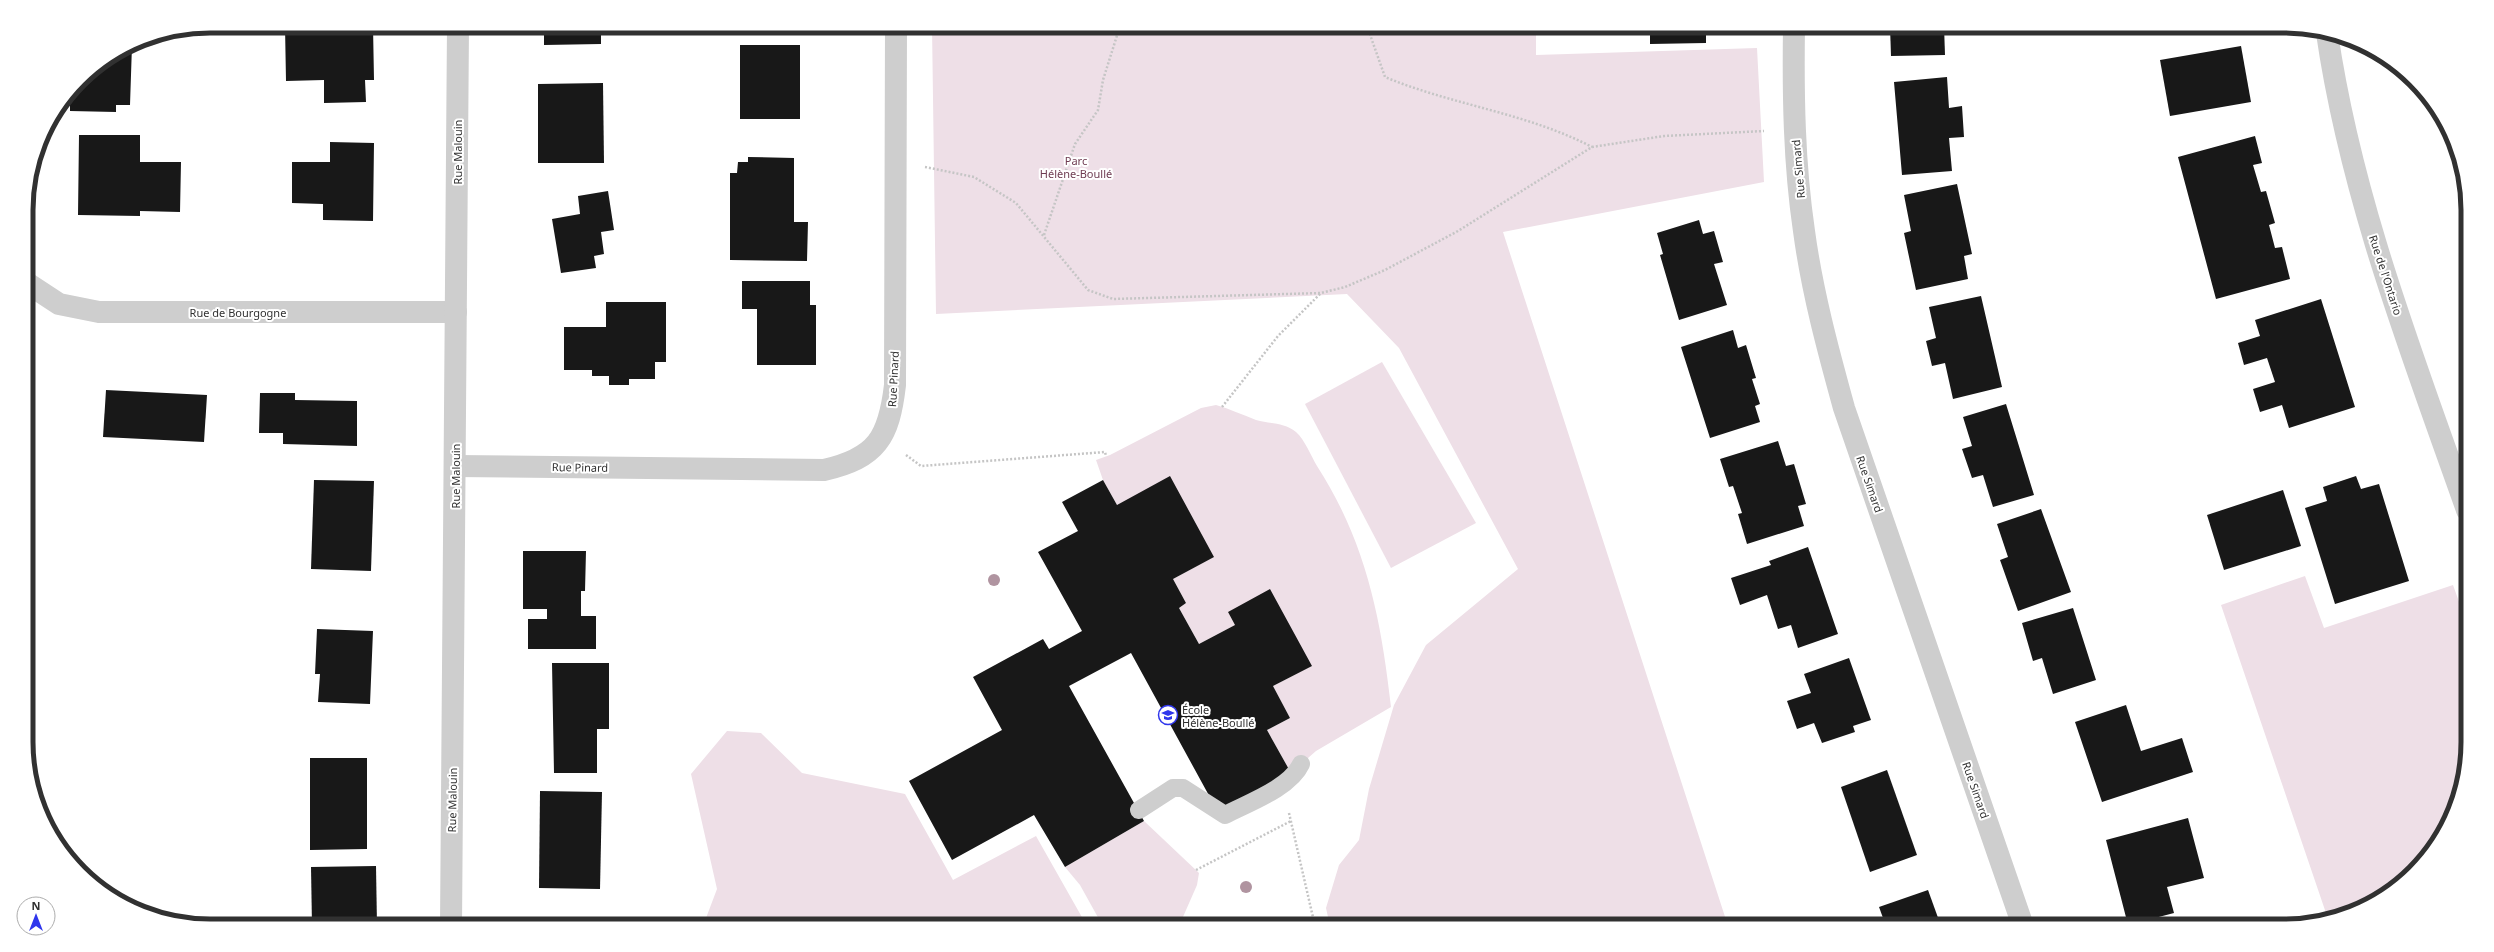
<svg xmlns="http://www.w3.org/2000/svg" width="2494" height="952" viewBox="0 0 2494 952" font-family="'Noto Sans',sans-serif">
<rect width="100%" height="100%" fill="#fff"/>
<!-- green -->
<g fill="#eedfe7">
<path d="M932,26H1536V55L1757,48L1764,182L1503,232L1728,926H1330L1326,908L1339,865L1359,840L1369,789L1394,705L1426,645L1518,569L1399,348L1347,294L936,314Z"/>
<path d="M1382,362L1476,523L1391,568L1305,404Z"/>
<path d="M1216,405C1230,409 1243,415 1256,420C1270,424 1284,422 1296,432C1305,440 1311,456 1317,466C1366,542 1381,618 1391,707L1316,751L1291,773L1267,730L1290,718L1273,686L1311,666L1228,612L1235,625L1199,644L1179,608L1186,603L1173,579L1213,557L1117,505L1103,480L1096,460L1110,455L1201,408Z"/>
<path d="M2305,576L2324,628L2453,585L2468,627V742L2458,801L2430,854L2396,888L2343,916L2328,919L2221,605Z"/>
<path d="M727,731L761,733L802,773L905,794L953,880L1036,836L1083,919L1090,926H703L717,889L691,774Z"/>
<path d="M1144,821L1199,873L1197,885L1179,926H1106L1100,921L1080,885L1065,867Z"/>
</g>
<!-- building -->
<g fill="#181818">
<path d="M285,26H373L374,80H365L366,102L324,103V80L286,81Z"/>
<path d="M544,26H601V44L544,45Z"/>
<path d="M1646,26H1706V43L1650,44V29H1647Z"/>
<path d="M1890,26H1944L1945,55L1891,56Z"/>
<path d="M132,45L130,105H116V112L70,111V96L89,72Z"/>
<rect x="740" y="45" width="60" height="74"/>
<path d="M2241,46L2251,102L2170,116L2160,60Z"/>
<path d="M1947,77L1949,108L1962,106L1964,137L1949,138L1952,171L1902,175L1894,82Z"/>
<path d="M603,83L604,163H538V84Z"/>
<path d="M2444,123L2454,139L2464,175L2457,177Z"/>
<path d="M79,135H140V162H181L180,212L140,211V216L78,215Z"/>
<path d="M2255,136L2262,163L2253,165L2261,192L2266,191L2275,223L2269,225L2275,248L2282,247L2290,279L2216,299L2178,157Z"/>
<path d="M330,142L374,143L373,221L323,220V204L292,203V162H330Z"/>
<path d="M748,157L794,158V222H808L807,261L730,260V173H737L738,162H748Z"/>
<path d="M1957,184L1972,254L1964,256L1968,279L1916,290L1904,233L1911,231L1904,195Z"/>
<path d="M608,191L614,230L601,232L604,254L594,256L596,268L561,273L552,219L580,214L578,196Z"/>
<path d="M1699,220L1703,234L1714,231L1723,262L1714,264L1727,305L1679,320L1660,255L1663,254L1657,233Z"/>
<path d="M742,281H810V305H816V365H757V309H742Z"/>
<path d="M1981,296L2002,387L1953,399L1945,363L1932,366L1926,341L1936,338L1929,307Z"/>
<path d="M2321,299L2355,407L2289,428L2282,405L2260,412L2253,389L2275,382L2267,358L2244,365L2238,343L2260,336L2255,320Z"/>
<path d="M606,302H666V362H655V379H629V385H609V376H592V370H564V327H606Z"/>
<path d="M1733,330L1738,348L1746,345L1756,378L1752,379L1760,404L1755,406L1760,422L1710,438L1681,347Z"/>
<path d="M106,390L207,395L204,442L103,437Z"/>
<path d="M260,393H295V400L357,401V446L283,444V433H259Z"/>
<path d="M2006,404L2034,495L1993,507L1983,475L1972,478L1962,449L1972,446L1963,417Z"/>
<path d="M1778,441L1786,466L1794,464L1806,504L1798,506L1804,526L1747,544L1738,514L1742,513L1733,486L1729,487L1720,459Z"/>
<path d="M1170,476L1214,557L1173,579L1186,603L1179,608L1199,644L1235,625L1228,612L1270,589L1312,666L1273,686L1290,718L1267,730L1291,773L1218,812L1131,653L1069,686L1144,821L1065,867L1034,815L952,860L909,781L1002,730L973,677L1043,639L1049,649L1082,631L1038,552L1078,531L1062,502L1103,480L1117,505Z"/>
<path d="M2356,476L2361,489L2379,484L2409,581L2335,604L2305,508L2327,501L2323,487Z"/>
<path d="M314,480L374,481L371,571L311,569Z"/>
<path d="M2283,490L2301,546L2224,570L2207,515Z"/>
<path d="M2041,509L2071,592L2018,611L2000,560L2008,557L1997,524Z"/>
<path d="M1808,547L1838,634L1798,648L1791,625L1778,629L1767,595L1740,605L1731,578L1771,565L1769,561Z"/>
<path d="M523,551H586L585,591H581V616H596V649H528V619H547V609H523Z"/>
<path d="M2073,608L2096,680L2053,694L2042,658L2033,661L2022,623Z"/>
<path d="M317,629L373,631L370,704L318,702L320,674H315Z"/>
<path d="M1849,658L1871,720L1853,726L1855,732L1822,743L1814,723L1797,729L1787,701L1811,693L1804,674Z"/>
<path d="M552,663H609V729H597V773H554Z"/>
<path d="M2126,705L2141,751L2182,738L2193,772L2102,802L2075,722Z"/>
<path d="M310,758H367V849L310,850Z"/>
<path d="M1887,770L1917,855L1870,872L1841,787Z"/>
<path d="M540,791L602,792L600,889L539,888Z"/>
<path d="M2188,818L2204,878L2167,887L2174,913L2128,925L2106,840Z"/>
<path d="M376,866L377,926H312L311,867Z"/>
<path d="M1928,890L1941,926H1886L1879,907Z"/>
</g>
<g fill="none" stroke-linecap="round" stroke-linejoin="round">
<!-- path -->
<g stroke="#c5c5c5" stroke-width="2.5" stroke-dasharray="2 2" stroke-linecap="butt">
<path d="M1367,26L1385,77C1452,105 1527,113 1592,147"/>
<path d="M925,167L974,177L1016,203L1088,290L1113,299L1321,293L1345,287L1385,270L1458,231L1592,147L1664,136L1764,131"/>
<path d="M1044,235L1075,144L1098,110L1103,80L1120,26"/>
<path d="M1222,407L1278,336L1321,293"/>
<path d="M906,455L921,466L1105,452L1106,456"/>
<path d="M1289,813L1315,926"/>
<path d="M1196,870L1291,821"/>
</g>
<!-- lane -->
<path stroke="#cecece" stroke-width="18" d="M1139,810L1173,788H1183L1225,815C1248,803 1290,788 1301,764"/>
<!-- street -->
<g stroke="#cecece" stroke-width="22">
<path d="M1794,26C1793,95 1794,163 1804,231C1812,291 1828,350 1844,408L2023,926"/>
<path d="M2327,33C2351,198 2412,354 2467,510"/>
<path d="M27,283L59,304L99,312H456"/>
<path d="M455,466L824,470C877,458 889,437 895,385L896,26"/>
<path d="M451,926L458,26"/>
</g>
</g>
<!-- trees -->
<g fill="#b094a0">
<circle cx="994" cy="580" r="6"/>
<circle cx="1246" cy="887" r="6"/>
</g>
<!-- icons -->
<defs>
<g id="school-ring" transform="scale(1)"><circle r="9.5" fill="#fff" stroke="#2f36ec" stroke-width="1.5"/><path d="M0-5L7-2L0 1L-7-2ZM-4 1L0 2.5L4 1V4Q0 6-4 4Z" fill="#2f36ec"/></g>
</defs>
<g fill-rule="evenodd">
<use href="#school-ring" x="1168" y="715"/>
</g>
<g text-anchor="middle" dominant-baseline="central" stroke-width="4" stroke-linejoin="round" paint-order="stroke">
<!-- street labels -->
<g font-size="11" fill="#313131" stroke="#fff">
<text transform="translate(457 152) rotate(-90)">Rue Malouin</text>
<text transform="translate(1798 169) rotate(-95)">Rue Simard</text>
<text transform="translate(2386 275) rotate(72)">Rue de l'Ontario</text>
<text x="238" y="312">Rue de Bourgogne</text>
<text transform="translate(893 379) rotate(-87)">Rue Pinard</text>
<text transform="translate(580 467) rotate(1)">Rue Pinard</text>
<text transform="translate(455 476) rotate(-90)">Rue Malouin</text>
<text transform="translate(1870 484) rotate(71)">Rue Simard</text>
<text transform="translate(1976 790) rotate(71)">Rue Simard</text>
<text transform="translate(452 800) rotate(-89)">Rue Malouin</text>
</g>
<!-- park labels -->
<g font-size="11" fill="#6f3c52" stroke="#fff">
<text x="1076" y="160">Parc<tspan x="1076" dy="13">Hélène-Boullé</tspan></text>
</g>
<!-- poi labels -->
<g font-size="11" fill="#313131" stroke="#fff" text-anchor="start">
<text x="1182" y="709">École<tspan x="1182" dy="13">Hélène-Boullé</tspan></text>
</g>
</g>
<!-- crop -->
<path d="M0 0H2494V952H0ZM210 33H2284A177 177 0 0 1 2461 210V742A177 177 0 0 1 2284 919H210A177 177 0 0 1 33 742V210A177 177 0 0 1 210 33Z" fill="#fff" fill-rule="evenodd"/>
<path fill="none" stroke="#313131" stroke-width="5" d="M210 33H2284A177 177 0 0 1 2461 210V742A177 177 0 0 1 2284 919H210A177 177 0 0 1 33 742V210A177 177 0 0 1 210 33Z"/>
<!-- north arrow -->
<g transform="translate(36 916)"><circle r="19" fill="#ffffff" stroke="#adadad"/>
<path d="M0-3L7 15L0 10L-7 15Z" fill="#2f36ec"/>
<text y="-6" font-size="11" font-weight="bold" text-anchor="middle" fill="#313131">N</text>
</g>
</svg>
